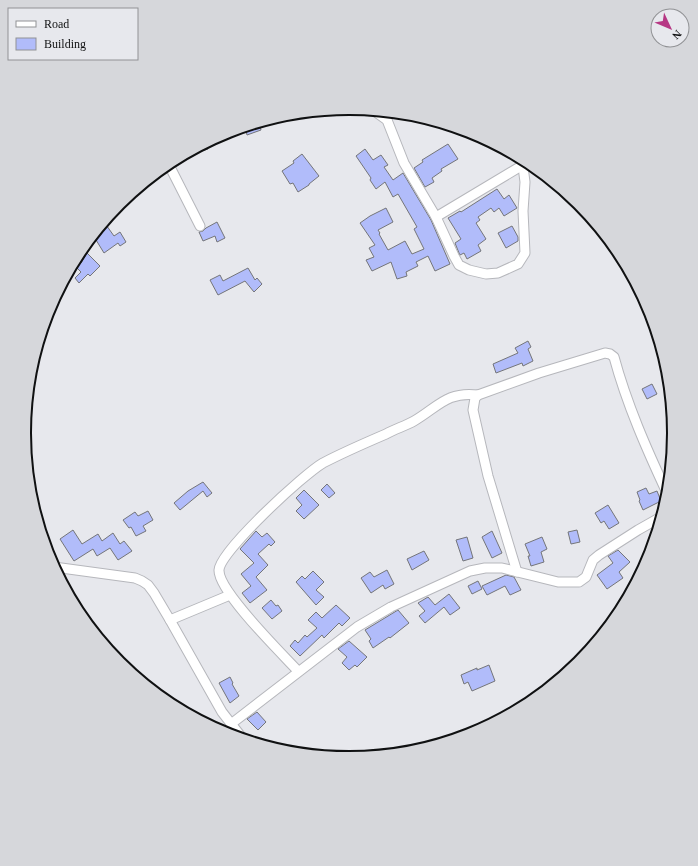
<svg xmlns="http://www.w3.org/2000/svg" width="698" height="866" viewBox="0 0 698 866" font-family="'Times New Roman',serif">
<rect width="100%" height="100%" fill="#e7e8ed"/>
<!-- building -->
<g fill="#b1bcfa" stroke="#747579">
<path d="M259,123L261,130L247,135L245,127Z"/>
<path d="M206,143L208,149L189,155L188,152Z"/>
<path d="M448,144L458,159L441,169L442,171L432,178L434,182L425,187L414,168L423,162L422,160Z"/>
<path d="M365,149L373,160L381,155L388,165L384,167L393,180L403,173L431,220L450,264L435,271L428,256L416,262L418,266L406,272L407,276L397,279L391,262L372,271L366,260L374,257L369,248L375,245L360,223L370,216L386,208L393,222L378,230L380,233L379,234L388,250L405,241L412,254L424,249L414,229L417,227L398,194L393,197L385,182L376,189L370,180L371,178L356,156Z"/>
<path d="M302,154L319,176L309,184V185L298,192L293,183L290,184L282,171L294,163L293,161Z"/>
<path d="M497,189L504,199L509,195L517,208L504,216L499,208L494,212L491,208L478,217L480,220L476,223L486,239L478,245L481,251L467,259L464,253L460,255L459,253L455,243L461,239L448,218L460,211L461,212Z"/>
<path d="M104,222L114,236L120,232L126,242L120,246L118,243L104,253L93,235Z"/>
<path d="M217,222L225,238L217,242L215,236L203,241L199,232L203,231L206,228Z"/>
<path d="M512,226L518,237V241L506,248L498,233Z"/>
<path d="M87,253L100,266L90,276L88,274L79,283L75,278L81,272L75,266L79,265L81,263Z"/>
<path d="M248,268L255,280L257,278L262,284L254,292L245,281L218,295L210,280L220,275L223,281Z"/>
<path d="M528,341L531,347L528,349L533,361L523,366L522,363L496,373L493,364L518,353L515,348Z"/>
<path d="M652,384L657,394L647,399L642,389Z"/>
<path d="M203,482L212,493L207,497L203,491L180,510L174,503L188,491Z"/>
<path d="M327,484L335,493L329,498L321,490Z"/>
<path d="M646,488L649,494L657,491L661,501L643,510L639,501L640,500L637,492Z"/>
<path d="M304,490L319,505L304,519L296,511L302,505L296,498Z"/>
<path d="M608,505L619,523L609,529L604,521L601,523L595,513Z"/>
<path d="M148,511L153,520L143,526L146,531L136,536L131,527L129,528L123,520L135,512L138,516Z"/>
<path d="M73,530L82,544L98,534L102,541L113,533L120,544L124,541L132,551L118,560L110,548L97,556L93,549L74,561L60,539Z"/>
<path d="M577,530L580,542L571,544L568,532Z"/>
<path d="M256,531L262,537L267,533L275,542L271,546L269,544L258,554L268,565L256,577L267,590L250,603L242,593L251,586L241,574L254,563L240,549Z"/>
<path d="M492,531L502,553L492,558L482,537Z"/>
<path d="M467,537L473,558L463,561L456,540Z"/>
<path d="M542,537L547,549L541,552L544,562L531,566L528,556H530L525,544Z"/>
<path d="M618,550L630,562L619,572L623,578L607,589L597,575L613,563L608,556Z"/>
<path d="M424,551L429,560L412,570L407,559Z"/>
<path d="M387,570L394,584L385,589L383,585L371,593L361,578L370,572L374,577Z"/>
<path d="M313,571L324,582L316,590L324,597L316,605L296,582L302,576L305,579Z"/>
<path d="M506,575L514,577L521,590L510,595L505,586L487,595L482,586Z"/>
<path d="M478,581L482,589L472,594L468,586Z"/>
<path d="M449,594L460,608L450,615L444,607L425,623L419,616L425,611L418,603L428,597L435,605Z"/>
<path d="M271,600L276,606L278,605L282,611L272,619L262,608Z"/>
<path d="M336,605L350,618L342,626L339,623L324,638L322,635L300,656L290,646L295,640L298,643L305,635L307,637L317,628L308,620L316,612L322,618Z"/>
<path d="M398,610L409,623L390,638L389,637L373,648L369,641L371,639L365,630Z"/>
<path d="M349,641L367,657L357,667L355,665L349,670L342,663L347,657L338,649Z"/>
<path d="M489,665L495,681L472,691L468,682L464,684L461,675L477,668V670Z"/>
<path d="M230,677L233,683L232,684L239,696L230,703L219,683Z"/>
<path d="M257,712L266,722L258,730L247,719Z"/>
</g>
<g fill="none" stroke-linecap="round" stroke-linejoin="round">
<!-- street casing -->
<g stroke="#b6b7bc" stroke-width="11">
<g id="street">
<path d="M373,110L387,120L404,163L436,217L454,256L459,265L469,270L486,274L498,273L518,264L525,253L523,211L525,182L522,159"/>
<path d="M168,163L200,226"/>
<path d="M436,217L523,165"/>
<path d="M76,260L84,246"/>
<path d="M54,567L135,578L142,581L148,585L154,593L170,620L222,712L243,739"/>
<path d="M517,572L488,476L473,410L475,398L478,395L539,373L605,353L610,354L614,357C627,405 647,450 668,495"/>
<path d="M170,620L230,595"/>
<path d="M298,671C282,654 218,591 219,570C220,551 304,474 323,463C344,452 365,443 386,434C395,429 405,426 414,421C438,407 447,391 478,395"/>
<path d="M231,724L357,627L391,607L470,571L485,568H502L558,582H579L586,577L593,560L599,555L638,530L661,517"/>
</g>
</g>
<!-- street -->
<use href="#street" stroke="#fff" stroke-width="9"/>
</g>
<!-- crop -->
<path d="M0 0H698V866H0ZM31 433a318 318 0 1 1 636 0a318 318 0 1 1-636 0Z" fill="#d6d7db" fill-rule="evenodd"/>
<path fill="none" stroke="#101112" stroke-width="2" d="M31 433a318 318 0 1 1 636 0a318 318 0 1 1-636 0Z"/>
<!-- legend -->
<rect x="8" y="8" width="130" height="52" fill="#e7e8ed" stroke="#919295"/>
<rect x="16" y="21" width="20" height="6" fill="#ffffff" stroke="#919295"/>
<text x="44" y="28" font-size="12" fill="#101112">Road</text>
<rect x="16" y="38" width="20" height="12" fill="#b1bcfa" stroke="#919295"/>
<text x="44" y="48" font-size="12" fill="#101112">Building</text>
<!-- north arrow -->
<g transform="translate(670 28) rotate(134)"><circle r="19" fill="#e7e8ed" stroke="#919295"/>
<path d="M0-3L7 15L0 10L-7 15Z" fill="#b63784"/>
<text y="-6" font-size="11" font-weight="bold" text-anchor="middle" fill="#101112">N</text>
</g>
</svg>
